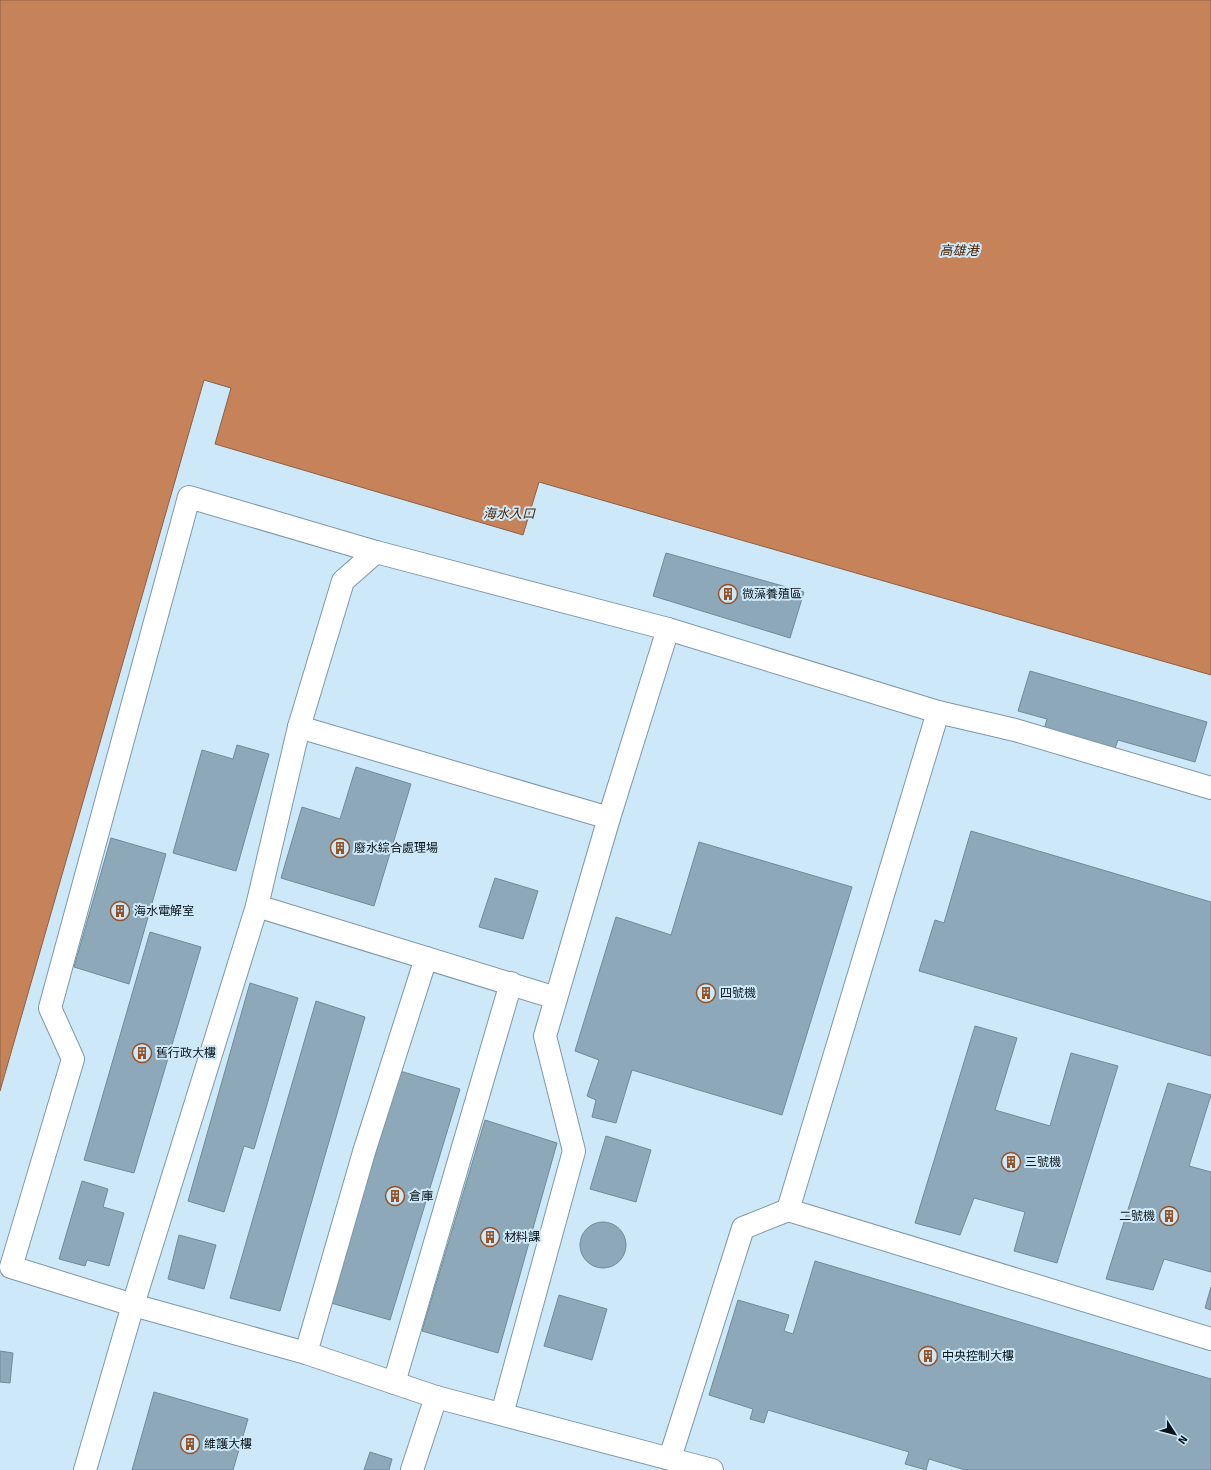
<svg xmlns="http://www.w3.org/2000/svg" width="1211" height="1470" viewBox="0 0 1211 1470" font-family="Signika,'Noto Sans TC',sans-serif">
<rect width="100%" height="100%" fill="#cce8f9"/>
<!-- water -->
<path fill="#c68259" stroke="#8d6045" d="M0,0H1211V675L539,482L523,535L215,444L231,388L204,380L0,1091Z"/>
<!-- building -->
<g fill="#8da8b8" stroke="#708a99">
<path d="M666,553L804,592L790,638L653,596Z"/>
<path d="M1030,671L1207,722L1195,762L1118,740L1113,754L1043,733L1047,719L1018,711Z"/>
<path d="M237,745L269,754L236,871L173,853L202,750L233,759Z"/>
<path d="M356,767L411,784L374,906L281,878L302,807L340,819Z"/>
<path d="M971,831L1211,902V1056L919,971L935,920L944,923Z"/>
<path d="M111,838L166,854L129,984L74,967Z"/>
<path d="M699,842L852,887L782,1115L632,1070L616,1123L592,1117L596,1100L587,1096L599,1060L575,1051L616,917L671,935Z"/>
<path d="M495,878L538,891L523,939L479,927Z"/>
<path d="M150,932L201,947L134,1173L84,1160Z"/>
<path d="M250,983L298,998L254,1149L244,1146L224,1212L188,1201Z"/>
<path d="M316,1001L365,1017L280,1311L230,1298Z"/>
<path d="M975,1026L1017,1038L995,1110L1050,1126L1071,1053L1118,1066L1057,1263L1014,1251L1025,1212L974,1198L960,1235L915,1223Z"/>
<path d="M400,1071L460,1089L390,1320L331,1303Z"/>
<path d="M1168,1083L1211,1095L1189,1166L1211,1172V1272L1164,1259L1153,1290L1106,1279Z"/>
<path d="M485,1120L557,1143L498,1353L422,1331Z"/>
<path d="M606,1136L651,1150L636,1202L590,1189Z"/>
<path d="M82,1181L108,1189L103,1207L124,1213L109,1266L87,1260L85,1266L59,1259Z"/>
<circle cx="603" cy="1245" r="23"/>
<path d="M179,1235L216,1245L204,1289L168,1279Z"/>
<path d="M815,1261L1211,1379V1470H965L929,1459L926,1470L905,1464L909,1452L768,1410L764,1423L750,1419L753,1409L709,1395L738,1300L789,1315L784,1331L793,1334Z"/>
<path d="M1211,1287V1310L1205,1308Z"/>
<path d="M559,1295L607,1309L592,1360L544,1346Z"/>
<path d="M0,1351L13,1353L10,1383L0,1382Z"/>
<path d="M154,1392L248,1419L233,1470H132Z"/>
<path d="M370,1452L392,1459L389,1470H364Z"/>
</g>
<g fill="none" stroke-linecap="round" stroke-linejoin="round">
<!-- minor casing -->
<g stroke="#7e98a8" stroke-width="24">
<g id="minor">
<path d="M376,552L189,497L50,1008L73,1059L11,1267L133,1305L306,1353L436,1397L712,1470"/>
<path d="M938,712L788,1210L1211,1339"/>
<path d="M299,727L609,818"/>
<path d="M257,906L556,998"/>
<path d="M306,1353L364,1152L426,958"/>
<path d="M394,1383L511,983"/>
<path d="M502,1414L574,1151L545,1036L609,818L668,629"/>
<path d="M670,1458L743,1228L788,1210"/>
<path d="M85,1470L133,1305L257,906L299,727L343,581L376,552L668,629L938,712L1015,730L1211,788"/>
<path d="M412,1470L436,1397"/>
</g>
</g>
<!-- minor -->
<use href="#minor" stroke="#fff" stroke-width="22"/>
</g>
<!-- icons -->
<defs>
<g id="building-ring" transform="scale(1)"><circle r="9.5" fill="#cce8f9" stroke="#975326" stroke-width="1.5"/><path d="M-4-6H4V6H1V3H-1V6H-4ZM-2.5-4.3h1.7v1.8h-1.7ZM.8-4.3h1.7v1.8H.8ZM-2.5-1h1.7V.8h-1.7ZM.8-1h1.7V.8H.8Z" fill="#975326"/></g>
</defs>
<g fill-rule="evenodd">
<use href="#building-ring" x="728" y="594"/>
<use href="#building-ring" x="340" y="848"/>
<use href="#building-ring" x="120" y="911"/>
<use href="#building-ring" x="706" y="993"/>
<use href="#building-ring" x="142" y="1053"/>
<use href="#building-ring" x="1011" y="1162"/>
<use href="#building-ring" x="395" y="1196"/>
<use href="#building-ring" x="1169" y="1216"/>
<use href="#building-ring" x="490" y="1237"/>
<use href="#building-ring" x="928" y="1356"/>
<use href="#building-ring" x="190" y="1444"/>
</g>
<g text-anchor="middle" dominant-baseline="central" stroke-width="4" stroke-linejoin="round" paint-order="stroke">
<!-- poi labels -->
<g font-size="12" fill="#071116" stroke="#cce8f9" text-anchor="start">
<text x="742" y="594">微藻養殖區</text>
<text x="354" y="848">廢水綜合處理場</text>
<text x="134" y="911">海水電解室</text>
<text x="720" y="993">四號機</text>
<text x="156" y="1053">舊行政大樓</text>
<text x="1025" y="1162">三號機</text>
<text x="409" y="1196">倉庫</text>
<text x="1155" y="1216" text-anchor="end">二號機</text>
<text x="504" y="1237">材料課</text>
<text x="942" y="1356">中央控制大樓</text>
<text x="204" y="1444">維護大樓</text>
</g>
<!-- water labels -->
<g font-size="13" font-style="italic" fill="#502403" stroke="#cce8f9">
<text x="959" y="251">高雄港</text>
<text x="509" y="514">海水入口</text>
</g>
</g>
<!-- north arrow -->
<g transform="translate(1175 1434) rotate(126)" stroke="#cce8f9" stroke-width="3" paint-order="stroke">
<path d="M0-3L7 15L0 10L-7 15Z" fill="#071116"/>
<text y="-6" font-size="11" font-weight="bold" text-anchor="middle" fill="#071116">N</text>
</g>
</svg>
